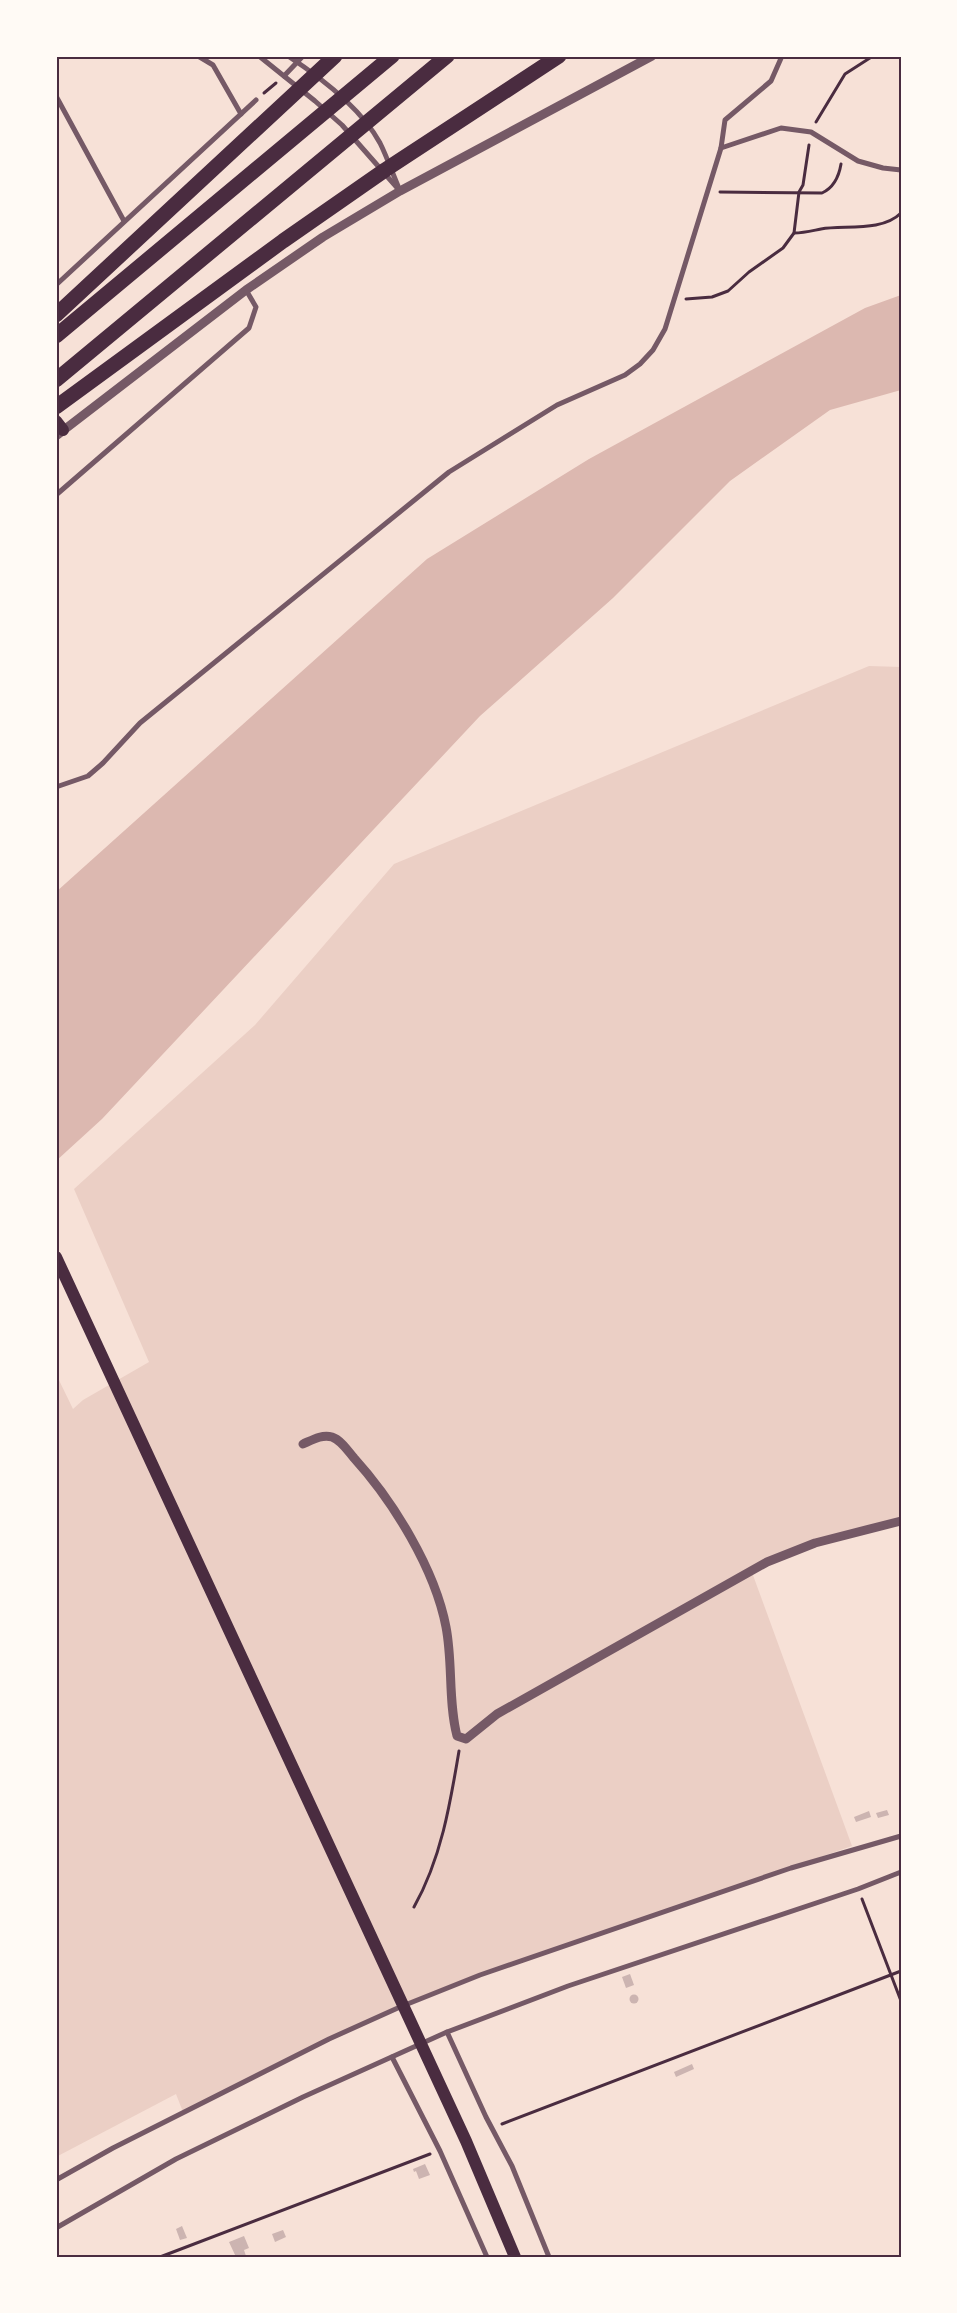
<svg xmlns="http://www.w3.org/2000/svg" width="957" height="2313" viewBox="0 0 957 2313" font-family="'Libre Baskerville',serif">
<rect width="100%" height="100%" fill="#f7e1d7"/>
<!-- green -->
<path fill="#ebcfc5" d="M869,666L901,667V1517L814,1541L750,1567L852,1846L480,1975L400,2007L183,2112L176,2094L56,2157V1374L73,1409L83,1400L149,1362L74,1189L255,1025L394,864Z"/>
<!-- water -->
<path fill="#dcb8b0" d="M901,295V390L830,410L730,481L613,598L480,716L102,1119L56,1161V892L427,559L589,459L865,308Z"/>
<!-- building -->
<g fill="#ccb4b1">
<path d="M887,1810L889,1815L878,1818L876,1813Z"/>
<path d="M869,1811L871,1817L856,1822L854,1817Z"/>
<path d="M630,1974L634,1985L626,1988L622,1977Z"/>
<circle cx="634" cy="1999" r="4.5"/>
<path d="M692,2064L694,2069L676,2077L674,2072Z"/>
<path d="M425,2164L430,2175L419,2179L416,2171L414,2172L413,2169Z"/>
<path d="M182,2226L187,2238L180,2240L176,2229Z"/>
<path d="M283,2230L286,2237L275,2242L272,2234Z"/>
<path d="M244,2236L249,2248L244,2250L246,2256L236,2257L229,2242Z"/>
</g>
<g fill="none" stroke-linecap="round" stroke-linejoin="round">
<!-- path -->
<g stroke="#4a2c40" stroke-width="3">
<path d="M264,93L276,83"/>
<path d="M816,122L845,74L873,56"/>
<path d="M720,192L822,193C833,188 839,176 841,164"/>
<path d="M794,233C804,233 811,231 821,229C845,225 882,232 901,213"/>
<path d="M686,299L712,297L728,291L749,272L783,248L794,233L799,192L803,185L809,145"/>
<path d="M862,1899L901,2001"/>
<path d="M414,1907C441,1859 450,1805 459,1751"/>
<path d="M502,2124L901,1971"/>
<path d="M160,2257L430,2154"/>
</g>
<!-- minor -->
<g stroke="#755966" stroke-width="5">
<path d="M198,56L213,65L241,114"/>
<path d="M259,56L315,101L342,125L400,191"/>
<path d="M288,56C320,77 361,108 380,143C387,157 392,172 398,186"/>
<path d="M284,76L303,56"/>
<path d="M56,96L124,221"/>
<path d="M721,148L781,128L811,132L858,161L883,168L901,170"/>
<path d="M56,285L256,100"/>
<path d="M56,495L249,328L256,307L246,290"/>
<path d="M56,787L88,776L103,763L140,723L449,472L557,405L625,375L640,364L653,350L665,329L721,148L725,120L771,81L782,56"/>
<path d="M447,2032L486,2117L512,2166L549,2257"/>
<path d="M392,2057L440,2151L487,2257"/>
<path d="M56,2180L113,2148L329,2039L400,2007L480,1975L791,1868L901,1836"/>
<path d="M56,2228L176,2159L303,2097L447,2032L568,1986L858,1889L901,1872"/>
</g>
<!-- tertiary -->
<g stroke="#755966" stroke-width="9">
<path d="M56,436L246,290L323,237L400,191L652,56"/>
<path d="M303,1444C312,1440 322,1434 332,1437C341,1440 348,1451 354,1458C393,1501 435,1569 446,1627C453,1663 448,1701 457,1736L466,1739L497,1714L767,1562L815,1543L901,1521"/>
</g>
<!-- primary -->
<g stroke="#4a2c40" stroke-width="12">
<path d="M56,421L63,430"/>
<path d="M56,1257L466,2141L515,2257"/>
</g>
<!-- motorway -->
<g stroke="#4a2c40" stroke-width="15">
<path d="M56,315L335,56"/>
<path d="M56,336L392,56"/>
<path d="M56,380L447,56"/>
<path d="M56,407L283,241L385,170L559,56"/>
</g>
</g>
<!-- border -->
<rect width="957" height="2313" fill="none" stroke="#fffaf5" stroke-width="115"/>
<rect x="58" y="58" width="842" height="2198" fill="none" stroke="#4a2c40" stroke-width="2"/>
</svg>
